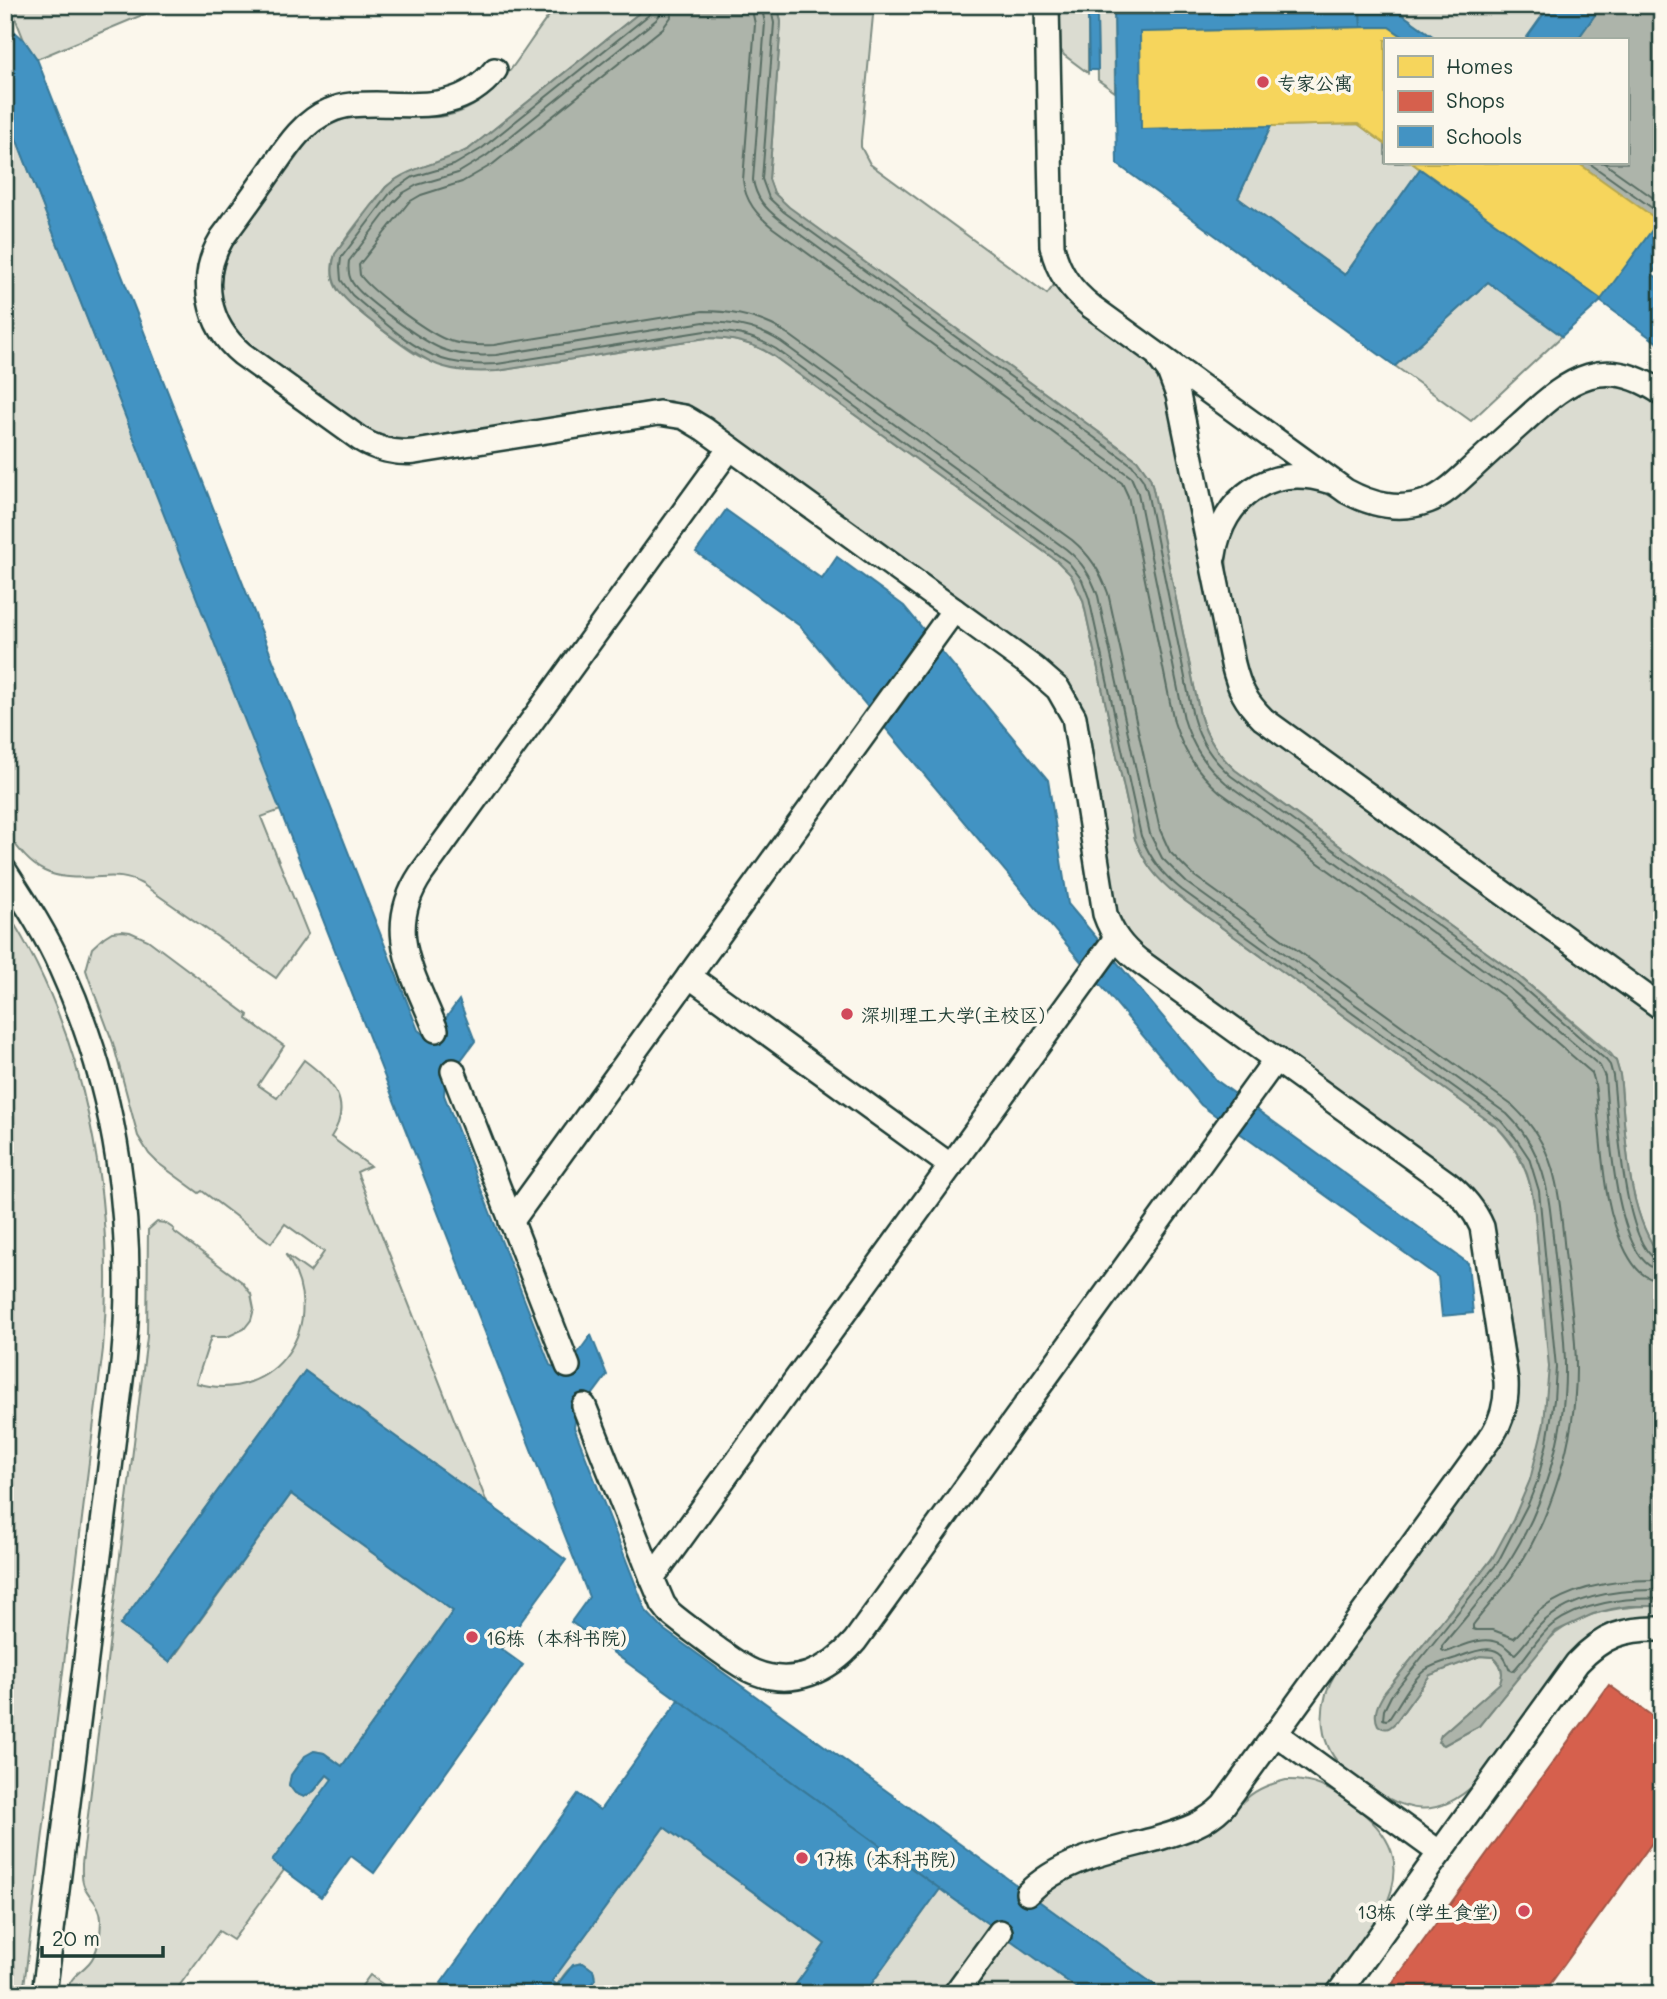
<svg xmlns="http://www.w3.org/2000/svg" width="1667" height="1999" viewBox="0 0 1667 1999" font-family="Mali,'LXGW WenKai TC',sans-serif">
<rect width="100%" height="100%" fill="#fbf7ec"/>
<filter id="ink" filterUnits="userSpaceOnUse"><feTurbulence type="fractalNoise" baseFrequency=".0143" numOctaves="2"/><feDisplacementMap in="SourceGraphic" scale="14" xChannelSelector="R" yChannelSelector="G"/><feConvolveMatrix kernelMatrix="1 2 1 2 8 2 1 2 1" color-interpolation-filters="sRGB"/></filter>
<g filter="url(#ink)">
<!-- green -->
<g fill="#dbdcd1" stroke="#7d8c82" stroke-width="2">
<path d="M10,5H136L147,13L37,59L24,40Z"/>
<path d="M558,5H649L469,149C442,163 409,167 386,187C376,199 335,249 333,261C332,269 332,280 336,287C343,301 404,348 419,356C443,368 471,372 497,371L706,338C730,338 752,342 772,355L1057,561L1071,575L1083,600L1135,839C1146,865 1155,877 1177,895L1497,1127C1538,1171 1534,1209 1540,1266C1543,1300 1550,1337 1549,1372C1548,1436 1529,1505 1492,1558C1481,1574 1468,1589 1455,1604C1432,1633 1409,1663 1385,1692L1395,1723L1430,1675L1480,1656L1493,1657C1502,1664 1504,1673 1500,1683L1441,1735L1440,1744L1444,1745L1479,1726L1546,1642C1576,1611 1621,1605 1662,1606V1617C1630,1615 1605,1623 1580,1643L1476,1783C1436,1821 1405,1813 1364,1783C1357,1778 1349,1773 1342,1767C1316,1740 1318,1702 1336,1672L1502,1441C1515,1419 1519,1398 1518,1372L1495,1229C1487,1208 1476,1194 1460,1178L1135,942L1128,934L1117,911L1085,715L1066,681L1046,662L696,409L669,401H653L428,438C404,441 386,439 365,428L249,344C217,315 213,284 232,246L306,144C319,130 332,122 351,117C380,113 409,119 438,117C499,112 522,44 558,5Z"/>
<path d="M775,5H874L861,141V147L870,164L1047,294L1054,285C1078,324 1129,336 1155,372C1160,379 1163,388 1166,397L1222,672C1229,697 1240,715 1260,732L1662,1024V1258C1625,1214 1626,1131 1620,1075L1616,1061L1611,1054L1519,976L1235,770C1218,754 1207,739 1200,715L1153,489L1150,478L1137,460L788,207L774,193L769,179L781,22L779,12Z"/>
<path d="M1059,5H1114L1115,92L1098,80L1097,16H1088V73L1064,55L1061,50Z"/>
<path d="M1389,5H1550L1525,40H1438Z"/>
<path d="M5,110L281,810L261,817L308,934L276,978L142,884C127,876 116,876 100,877C48,880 34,873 5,830Z"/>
<path d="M1358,124L1385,144V163H1412L1420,169L1345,275L1238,198L1271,126Z"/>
<path d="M1488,282L1562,336L1471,421L1395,366Z"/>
<path d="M1608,386L1630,389L1662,408V994L1266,706C1240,673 1238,626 1229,586C1226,570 1225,553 1229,538C1238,506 1276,484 1308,488C1325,491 1337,500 1352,508C1379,521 1410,523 1439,509C1453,502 1465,491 1476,480C1495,463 1513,446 1531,429C1547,415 1562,399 1582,391C1590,387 1599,387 1608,386Z"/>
<path d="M5,909C87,1035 116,1201 103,1349L23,1994H5Z"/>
<path d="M122,931L130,932L148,940L248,1015L247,1019L284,1046L258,1085L277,1098L304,1060C332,1081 354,1102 331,1137L370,1166L357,1172L487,1503L305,1371L120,1625L170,1662L291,1494L453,1611L342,1766L324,1753L314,1751C302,1758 291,1771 289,1785L295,1793L304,1797L314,1791L327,1775L332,1779L284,1870L233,1940L219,1931L177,1989L183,1994H66C70,1976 78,1975 89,1963C98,1953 101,1934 101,1920C101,1905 90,1899 84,1886C81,1879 82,1871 82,1864L147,1337L148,1230L157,1222L165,1223L174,1229L173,1231L242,1282L251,1294L254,1309L251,1320L244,1329L227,1337H211L196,1383C276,1406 333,1321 285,1254L310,1272L324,1252L285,1224L271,1243L202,1191L199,1193L158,1163L149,1154L138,1136L113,1043L89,979L86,970L92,948L104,937L112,932Z"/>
<path d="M1286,1780C1311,1779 1330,1788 1350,1803C1392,1833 1408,1865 1382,1913L1324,1994H1167L1038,1901C1069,1864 1148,1857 1192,1841C1218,1831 1227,1815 1247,1798C1258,1788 1271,1784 1286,1780Z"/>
<path d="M664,1827L825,1944L789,1994H585C595,1980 601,1973 583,1963C569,1964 564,1975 557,1985L552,1981Z"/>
<path d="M940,1889L990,1925L941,1994H864Z"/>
<path d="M1010,1939L1085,1994H970Z"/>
<path d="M370,1975L396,1994H356Z"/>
</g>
<!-- water -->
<g fill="#adb4aa" stroke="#74847b" stroke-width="2">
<path d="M649,5H775L779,12L781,22L769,179L774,193L789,207L1137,460L1150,478L1153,489L1200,715C1207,739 1218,754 1235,770L1519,976L1616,1061L1620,1075C1626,1131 1625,1214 1662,1258V1606H1629L1612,1609L1593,1614L1556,1631L1479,1726L1444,1745L1438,1742L1441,1735L1500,1683C1504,1673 1502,1664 1493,1657L1480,1656L1430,1675L1395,1723C1389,1729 1385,1731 1378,1725C1372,1713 1379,1702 1385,1692L1492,1559L1513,1520L1530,1480L1544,1423L1549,1367L1534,1204C1530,1174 1519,1148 1497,1127L1177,895C1156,878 1145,864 1135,839L1083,600L1071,575L1057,561L772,355C752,342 730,338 706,338L497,371C477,372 457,372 438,365C416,356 345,306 336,286C331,276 332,264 335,254L386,187C409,166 442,164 469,149Z"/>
<path d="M1602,5H1662V225L1578,163H1627V40H1577Z"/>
</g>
<!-- homes -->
<g fill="#f6d55c" stroke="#b6a750" stroke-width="2">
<path d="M1389,27L1408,40H1385V144L1358,124L1141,129L1140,32Z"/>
<path d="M1412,163H1578L1659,221L1602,300Z"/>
</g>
<!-- shops -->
<path fill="#d6604d" stroke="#9f5646" stroke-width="2" d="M1609,1685L1662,1723V1829L1543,1994H1385Z"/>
<!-- schools -->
<g fill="#4393c3" stroke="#387998" stroke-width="2">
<path d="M1114,5H1358L1360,7L1361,27L1140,32L1141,129L1271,126L1238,198L1345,275L1420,169L1602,300L1562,336L1488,282L1395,366L1117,164Z"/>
<path d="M1358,5H1389L1438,40H1408L1389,27H1361L1360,7Z"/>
<path d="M1550,5H1602L1577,40H1525Z"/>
<path d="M1088,16H1097L1098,70H1089Z"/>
<path d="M5,23L24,40L37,59L418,1030L424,1035L429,1034L438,1029L459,1000L475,1041L445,1082L444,1095L550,1365L557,1369L570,1364L591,1335L607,1375L576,1417L574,1427L646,1611L663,1629L1167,1994H1085L571,1622L589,1597L5,110Z"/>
<path d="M1658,222L1662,225V260L1652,274L1662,281V346L1600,301Z"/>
<path d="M726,510L822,579L837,557L904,606L1048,780L1068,904L1216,1080L1468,1263L1473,1313L1442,1316L1438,1277L1201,1105L800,626L696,552Z"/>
<path d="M305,1371L566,1560L501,1649L523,1665L374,1873L351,1856L321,1897L272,1861L332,1779L327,1775L314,1791L304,1797L295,1793L289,1785L291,1775L305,1756L314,1751L324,1753L342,1766L453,1611L291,1494L169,1662L120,1625Z"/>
<path d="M679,1700L940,1889L864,1994H789L825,1944L664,1827L552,1981L557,1985L573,1965L583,1963L593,1970L594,1974L595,1980L585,1994H455L441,1983L578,1794L600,1810Z"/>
</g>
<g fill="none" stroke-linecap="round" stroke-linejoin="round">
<!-- shore -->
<g stroke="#586d63" stroke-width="2">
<path d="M653,5L650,14L481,149L454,165L413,177L391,192L341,258L340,267L341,280L352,295C378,317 410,348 442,359C460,365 478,365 497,364L705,331C731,331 754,335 776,349L1069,563L1082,580L1089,598L1141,836C1151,860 1162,874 1182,890L1501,1121L1515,1137L1529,1158L1539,1191L1556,1367L1554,1400L1547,1443L1537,1482L1529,1502L1498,1562L1391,1696L1384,1710L1383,1719L1386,1720L1389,1719C1400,1703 1410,1682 1425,1670C1434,1664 1446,1661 1456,1658C1477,1650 1501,1639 1509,1669L1513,1671C1527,1657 1537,1637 1552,1625C1582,1603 1626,1597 1662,1599"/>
<path d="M662,5L661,13L656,20L486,156L458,173L417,185L403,193L393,203L349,261C348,268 348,275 352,282C361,298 424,342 442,349C459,356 478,356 496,355L704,322C732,322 758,327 781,342L1066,549C1082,562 1091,576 1098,596L1150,834L1162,858L1187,883L1507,1114C1549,1155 1549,1201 1555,1256C1559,1292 1565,1330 1565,1367C1566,1433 1543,1512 1505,1567C1486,1595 1463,1620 1442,1646V1650L1446,1652C1463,1646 1484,1634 1502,1644C1507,1647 1510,1652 1515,1654C1527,1643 1534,1628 1548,1618C1579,1594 1623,1589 1662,1590"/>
<path d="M672,5L671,17L663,28L493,164L462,182L421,195L409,202L359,265L360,275C372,292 430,335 450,341C465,345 479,346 494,345L703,311C733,311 762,317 788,334L1072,540C1090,555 1100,571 1108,593L1160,830L1170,852L1193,875L1513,1106C1558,1148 1559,1195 1565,1252C1569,1290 1576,1330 1576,1369C1576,1437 1552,1519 1513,1575C1501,1592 1486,1608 1473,1625V1629L1476,1630H1493L1514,1638C1523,1630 1530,1618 1540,1610C1574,1585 1621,1579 1662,1580"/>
<path d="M751,5L755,24L743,180C745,201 757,215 773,228L1122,483L1128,496L1174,722C1183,751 1197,772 1220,792L1503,996L1592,1073C1597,1086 1597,1102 1598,1116C1603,1162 1604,1210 1626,1252C1634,1267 1643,1280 1662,1281"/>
<path d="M761,5L765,23L753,180C756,198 765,208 779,219L1131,477L1138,493L1184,719C1192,746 1205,765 1226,783L1509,988L1600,1066L1605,1077C1608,1114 1614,1268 1662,1270"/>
<path d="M770,5L774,23L762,179L769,198L784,212L1132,465L1143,480L1147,491L1193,717C1200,742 1212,759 1231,776L1515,981L1606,1060L1610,1065L1613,1076C1617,1108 1623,1257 1662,1261"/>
<path d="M1589,163L1662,215"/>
<path d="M1604,163L1662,204"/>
</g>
<!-- lane casing -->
<g stroke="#1f3d34" stroke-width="28">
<g id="lane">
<path d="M1047,5L1052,246C1058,273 1071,290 1092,307L1346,491C1372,505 1399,512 1428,501C1444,495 1458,481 1471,469C1489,452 1507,436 1526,419C1570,378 1605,354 1662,393"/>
<path d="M495,70C463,110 423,105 376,104C360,104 344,104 329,111C300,123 284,152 266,177C252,197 237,218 222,238C198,277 207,325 242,354L360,439C376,449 396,454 415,452L659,413L684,417L704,429L1034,668L1058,689L1074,717L1105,914C1112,934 1122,947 1138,960L1447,1183C1462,1195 1474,1208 1482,1227L1506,1381C1507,1400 1503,1418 1493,1434L1223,1806C1204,1825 1182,1831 1156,1839C1111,1851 1062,1859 1028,1893"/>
<path d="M1160,359L1169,371L1178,395L1233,664C1239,688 1245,701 1263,719L1662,1008"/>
<path d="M1214,555C1222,497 1271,463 1328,481"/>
<path d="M5,871C25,902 46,934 61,968C118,1092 136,1229 123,1364L44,1994"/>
<path d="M689,976L951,1166"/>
<path d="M436,1030C414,974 383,931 421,874L730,448"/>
<path d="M453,1071L568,1366"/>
<path d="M511,1222L954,610"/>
<path d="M584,1406L652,1578L663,1604L670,1613C684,1625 699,1635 713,1646C726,1655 739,1666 754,1672C793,1688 829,1671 855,1641L1276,1059"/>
<path d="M652,1578L1116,938"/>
<path d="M1276,1734L1440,1853"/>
<path d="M955,1994L1000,1932"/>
<path d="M1338,1994L1577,1663C1603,1635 1625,1628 1662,1629"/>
</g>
</g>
<!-- lane -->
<use href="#lane" stroke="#fbf7ec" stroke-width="23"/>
</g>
</g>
<!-- markers -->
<g fill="#d1495b" stroke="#fbf7ec" stroke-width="2.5">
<circle cx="1263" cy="82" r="7"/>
<circle cx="847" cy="1014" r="7"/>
<circle cx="472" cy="1637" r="7"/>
<circle cx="802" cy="1858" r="7"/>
<circle cx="1524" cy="1911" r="7"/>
</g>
<g text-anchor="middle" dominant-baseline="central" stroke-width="7" stroke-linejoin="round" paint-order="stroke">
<!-- poi labels -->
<g font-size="19" fill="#1f3d34" stroke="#fbf7ec" text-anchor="start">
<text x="1277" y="82">专家公寓</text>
<text x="861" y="1014">深圳理工大学(主校区)</text>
<text x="486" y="1637">16栋（本科书院）</text>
<text x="816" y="1858">17栋（本科书院）</text>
<text x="1510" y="1911" text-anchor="end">13栋（学生食堂）</text>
</g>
</g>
<!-- margin -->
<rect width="1667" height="1999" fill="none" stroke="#fbf7ec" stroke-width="28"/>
<rect x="14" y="14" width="1639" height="1971" fill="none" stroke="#1f3d34" stroke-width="2.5" filter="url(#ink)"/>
<!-- legend -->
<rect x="1384" y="38" width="245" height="126" fill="#fbf7ec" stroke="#a3ada2" stroke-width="2"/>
<rect x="1398" y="56" width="35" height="21" fill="#f6d55c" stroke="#a3ada2" stroke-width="2"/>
<text x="1446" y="74" font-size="21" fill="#1f3d34">Homes</text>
<rect x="1398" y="91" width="35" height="21" fill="#d6604d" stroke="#a3ada2" stroke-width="2"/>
<text x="1446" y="108" font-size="21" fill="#1f3d34">Shops</text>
<rect x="1398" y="126" width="35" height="21" fill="#4393c3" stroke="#a3ada2" stroke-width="2"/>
<text x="1446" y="144" font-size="21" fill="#1f3d34">Schools</text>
<!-- scale -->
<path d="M42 1946v10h121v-10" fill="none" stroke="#1f3d34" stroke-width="3.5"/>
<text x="52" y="1946" font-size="21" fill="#1f3d34" stroke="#fbf7ec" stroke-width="5" paint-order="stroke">20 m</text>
</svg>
